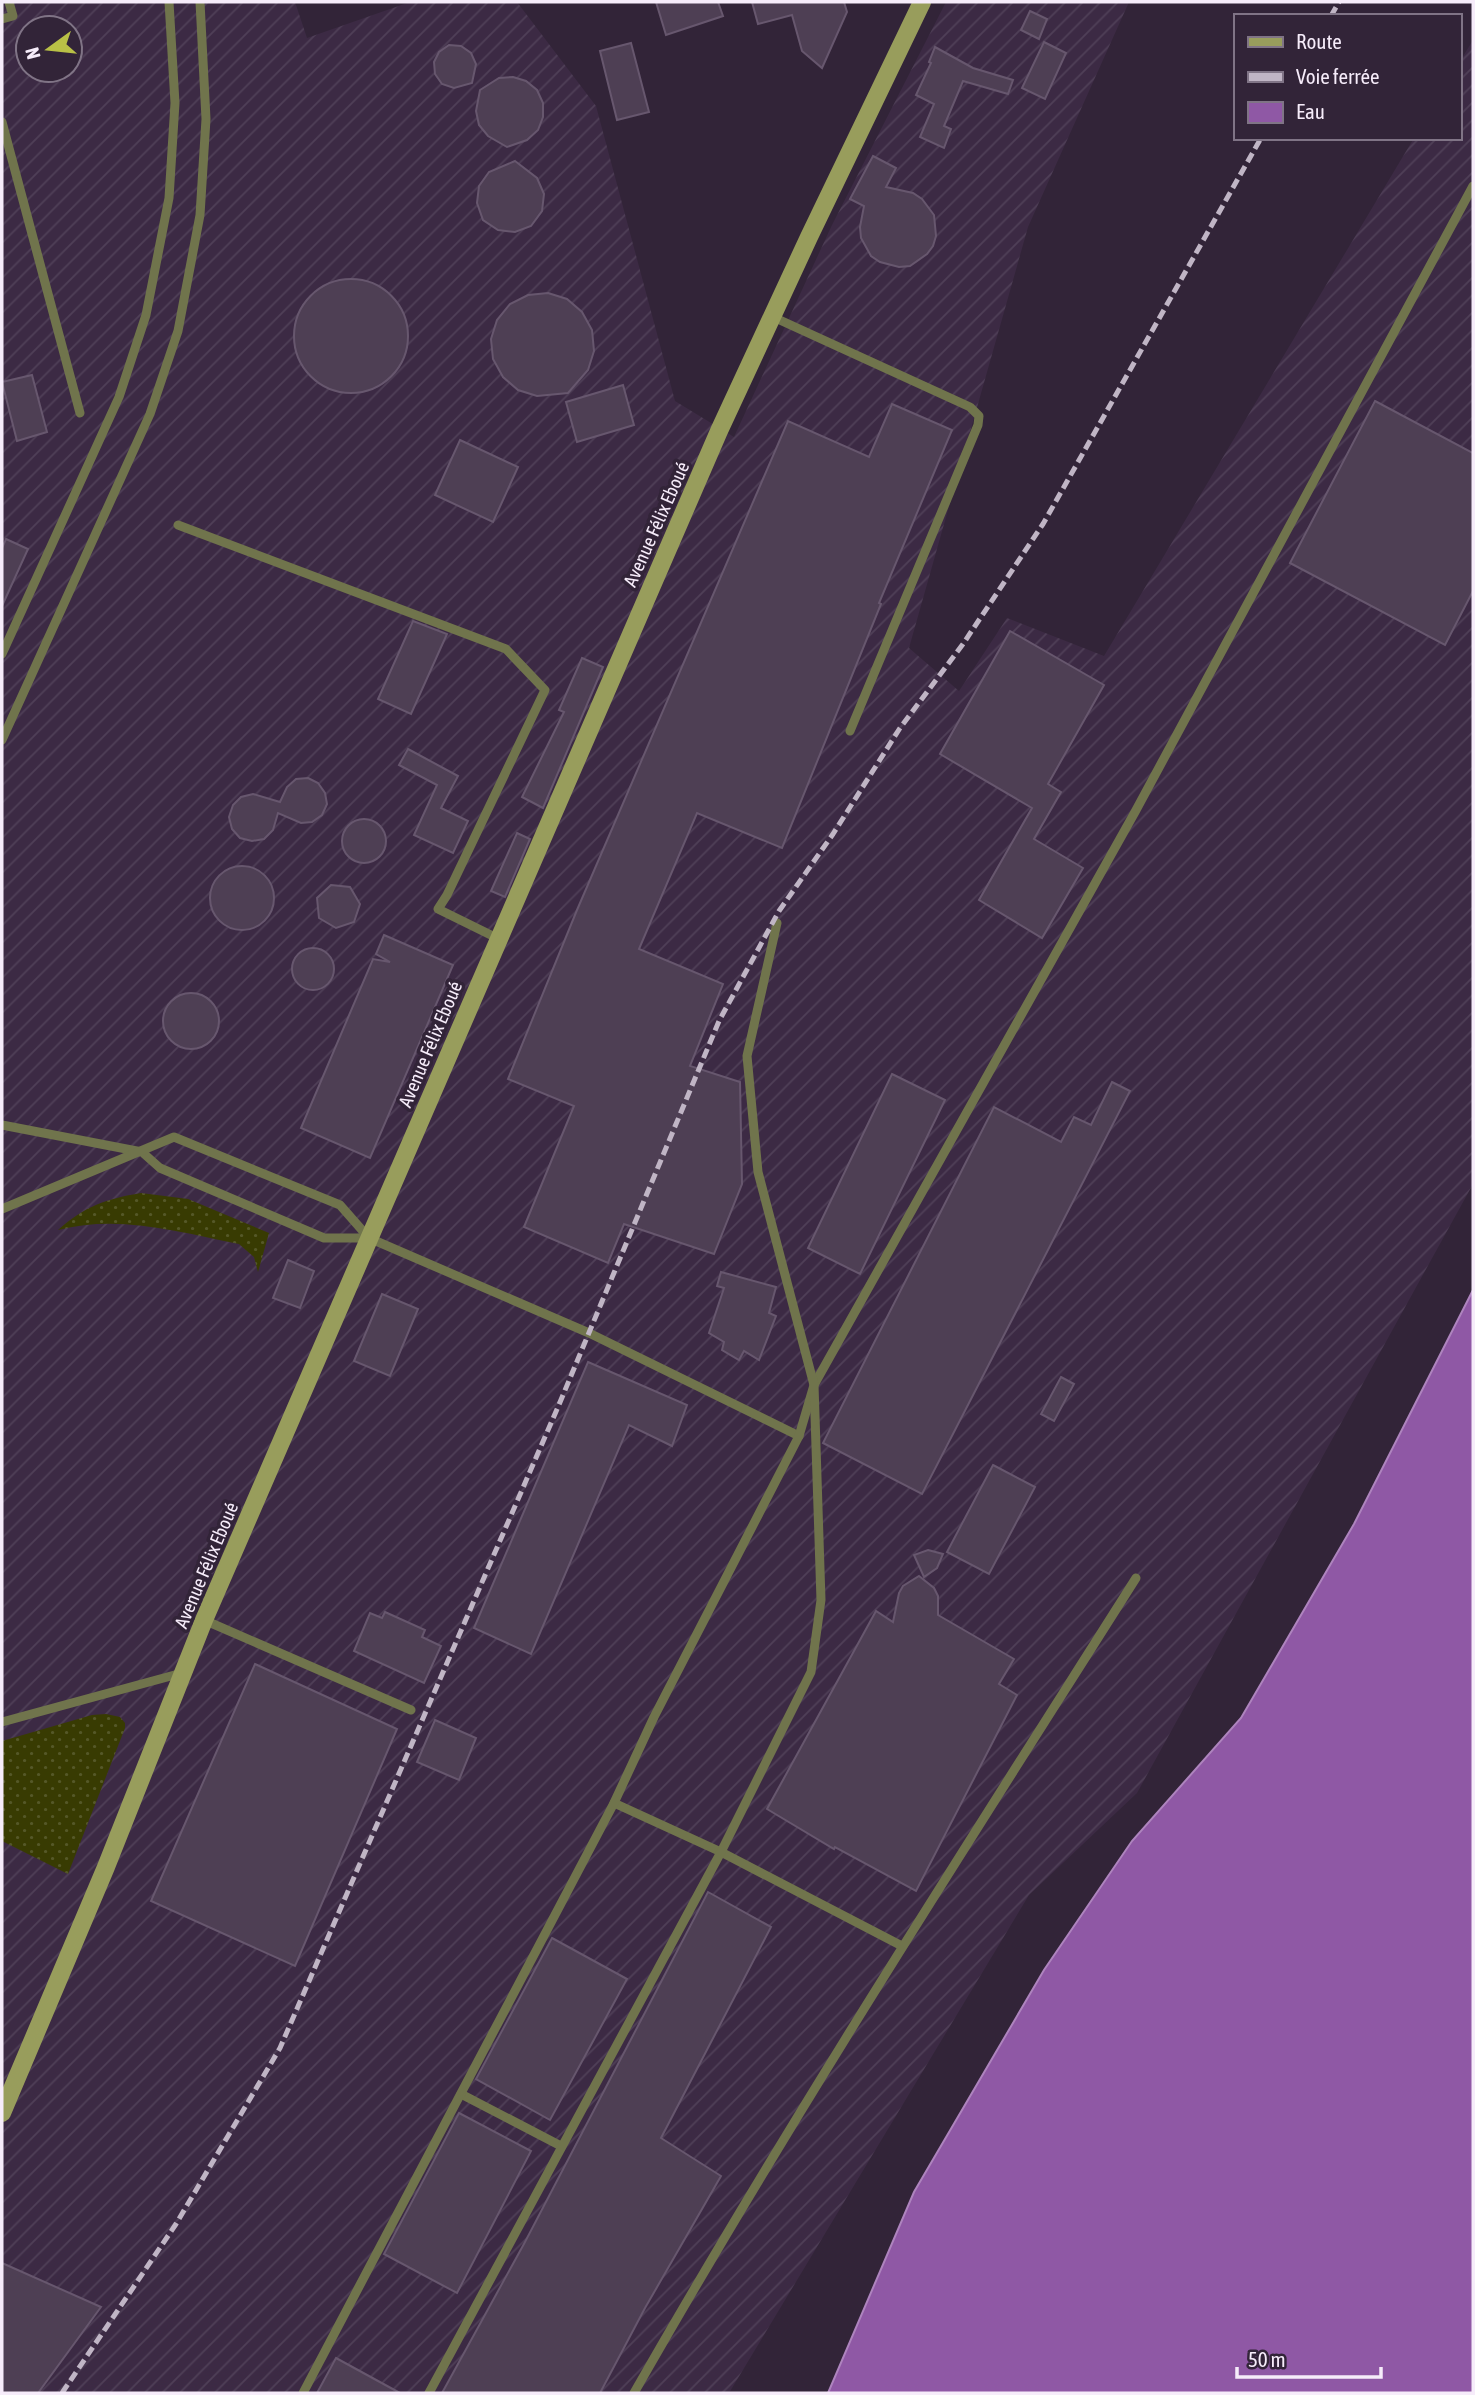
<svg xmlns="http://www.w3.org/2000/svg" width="1475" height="2395" viewBox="0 0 1475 2395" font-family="'Asap Condensed',sans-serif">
<defs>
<pattern id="industrial-furrows" width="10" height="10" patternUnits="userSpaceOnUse" patternTransform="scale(1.75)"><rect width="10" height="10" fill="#3c2a44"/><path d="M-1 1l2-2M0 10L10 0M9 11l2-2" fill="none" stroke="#4f3f57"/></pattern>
<pattern id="grass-dots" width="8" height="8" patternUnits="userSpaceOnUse" patternTransform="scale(1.75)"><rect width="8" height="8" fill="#383b02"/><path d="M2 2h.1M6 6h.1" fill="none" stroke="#555828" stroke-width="1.8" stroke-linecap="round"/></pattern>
</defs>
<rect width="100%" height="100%" fill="#322438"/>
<!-- industrial -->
<path fill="url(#industrial-furrows)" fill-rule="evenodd" d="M2,2H295L307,38L410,2H517L596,106L675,401L734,437L832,225L946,2H1129L1028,227L909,648L959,691L1007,618L1104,656L1414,138H1459V63L1473,40V1184L1137,1793L1029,1895L729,2393H2ZM28,28H70V70H28Z"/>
<!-- grass -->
<g fill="url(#grass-dots)">
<path d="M141,1193L188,1199L269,1233L258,1272L254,1257L239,1244C179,1232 119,1214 58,1230C85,1206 106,1199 141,1193Z"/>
<path d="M106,1714L120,1717L125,1723V1728L68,1874L2,1841V1741L92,1715Z"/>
</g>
<!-- water -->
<path fill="#8f58a5" stroke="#ae84be" stroke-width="2" d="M1473,1290V2393H828L914,2192L1044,1970L1132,1841L1241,1718L1354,1524Z"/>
<!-- building -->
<g fill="#4e3f54" stroke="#67576e" stroke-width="2">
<path d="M656,2H718L723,16L666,35Z"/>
<path d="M752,2H844L847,12L822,68L802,51L792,15L758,24Z"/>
<path d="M1030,11L1047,19L1039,39L1021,30Z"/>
<path d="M1044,42L1066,53L1045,99L1022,88Z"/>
<path d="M631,43L649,112L617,120L600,51Z"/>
<path d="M449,45L461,46L471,53L476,64L472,83L454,88L442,84L435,74L434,62L439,52Z"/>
<path d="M935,47L973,68L1013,80L1008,94L963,81L944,126L951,129L944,148L920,137L934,104L916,95L931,63L929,62Z"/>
<path d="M513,77L526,81L537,90L543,103V117L538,130L527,140L507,147L488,136L479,125L476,111L480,90L499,78Z"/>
<path d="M873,156L896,168L886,187L913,193L922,199L934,215L936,236L933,246L927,254L910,266L899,267L880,262L871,256L861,238L860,227L864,206L850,199Z"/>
<path d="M515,161L537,178L544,194L542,211L531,226L515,232L498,230L483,220L477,203L479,186L489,172Z"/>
<circle cx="351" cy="336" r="57"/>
<path d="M548,293L567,299L582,312L592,330L594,351L588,370L568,393L537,396L518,390L503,377L493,359L491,339L497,320L510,304L528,295Z"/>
<path d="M32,375L47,432L17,441L2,382Z"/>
<path d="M623,385L634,425L577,442L566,402Z"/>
<path d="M1375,401L1473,453V591L1445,645L1290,563Z"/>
<path d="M892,404L952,430L879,603L881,604L782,848L697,813L639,949L723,984L690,1066L740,1082L742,1184L714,1254L624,1224L608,1263L524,1227L574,1106L508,1079L577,910L788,421L869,457Z"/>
<path d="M460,440L518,467L493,522L435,495Z"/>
<path d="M6,539L28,549L2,606V548Z"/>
<path d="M413,621L447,634L411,714L378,699Z"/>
<path d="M1010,631L1104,685L1048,784L1061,792L1034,839L1083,868L1042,938L979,900L1032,808L940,754Z"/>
<path d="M582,658L603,667L543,808L522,797L564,712L559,710Z"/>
<path d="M408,749L458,776L441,808L468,821L453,853L414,835L437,785L399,765Z"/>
<path d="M308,778L318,783L325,793L327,804L322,815L312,822L301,823L278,813L273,830L264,839L252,841L240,838L232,829L229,817L233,805L241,797L253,794L280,802L287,787L296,779Z"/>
<circle cx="364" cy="841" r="22"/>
<path d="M517,833L530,839L505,897L491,891Z"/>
<circle cx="242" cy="898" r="32"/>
<path d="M331,885L350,887L360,904L354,922L336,928L319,918L317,898Z"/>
<path d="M384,935L453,965L370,1158L301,1128L373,959L390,962L376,954Z"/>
<circle cx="313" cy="969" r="21"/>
<circle cx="191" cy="1021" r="28"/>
<path d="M892,1074L945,1100L860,1274L808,1248Z"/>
<path d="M1112,1082L1130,1091L922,1494L823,1443L994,1107L1061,1142L1074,1117L1091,1125Z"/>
<path d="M288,1260L314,1271L300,1308L273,1298Z"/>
<path d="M721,1272L776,1287L769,1313L776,1316L759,1360L744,1351L739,1360L722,1350L724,1342L709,1333L724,1288L717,1286Z"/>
<path d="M382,1294L418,1309L390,1376L354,1361Z"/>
<path d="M588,1362L687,1405L672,1446L629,1425L531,1654L474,1628Z"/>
<path d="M1061,1377L1074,1384L1054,1421L1041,1414Z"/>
<path d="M993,1465L1035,1487L989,1574L947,1552Z"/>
<path d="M928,1550L943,1554L937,1568L924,1577L914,1555Z"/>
<path d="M919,1576L934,1588L938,1596V1615L1014,1659L999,1684L1017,1695L916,1891L835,1847L834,1849L767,1809L876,1611L893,1622L899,1593L903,1586Z"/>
<path d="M385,1612L425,1630L422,1637L441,1646L424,1683L354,1651L370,1613L382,1618Z"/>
<path d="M255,1664L397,1729L295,1966L151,1901Z"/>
<path d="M435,1720L476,1738L459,1780L417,1762Z"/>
<path d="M708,1892L771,1927L661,2138L721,2176L645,2308L600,2393H442L525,2242Z"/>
<path d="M552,1938L627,1979L550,2120L476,2079Z"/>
<path d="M459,2113L531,2151L457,2293L384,2254Z"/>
<path d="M2,2263L101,2307L38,2393H2Z"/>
<path d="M336,2358L400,2393H317Z"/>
</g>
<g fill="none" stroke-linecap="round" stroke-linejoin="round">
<!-- lane -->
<g stroke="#70744c" stroke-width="9">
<path d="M2,19L13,16L9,2"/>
<path d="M2,122L80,413"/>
<path d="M771,316L970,407L979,416L978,425L850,731"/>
<path d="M178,525L506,649L545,690L447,895L438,909L499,939"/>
<path d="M2,654L119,397L146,315L169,198L175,103L169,2"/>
<path d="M2,740L150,414L178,331L200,215L206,119L200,2"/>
<path d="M2,1125L142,1152L160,1168L324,1238H369L589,1333L799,1436"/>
<path d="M2,1209L174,1137L340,1205L369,1238"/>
<path d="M204,1620L411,1710"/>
<path d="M2,1722L182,1673"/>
<path d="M614,1803L721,1852L902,1946"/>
<path d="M461,2094L561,2146"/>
<path d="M303,2393L614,1803L654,1717L799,1436L814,1385L1135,812L1473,186"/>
<path d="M429,2393L721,1852L811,1672L821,1600L814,1385L758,1172L747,1056L777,923"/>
<path d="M634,2393C792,2116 965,1848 1136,1578"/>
</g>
<!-- secondary -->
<path stroke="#989d5c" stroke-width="18" d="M2,2113L106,1867L204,1620L719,431L809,237L922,2"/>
<!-- rail -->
<g stroke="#c0b5c5" stroke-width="5" stroke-dasharray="10 5" stroke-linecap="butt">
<path d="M1331,16L1339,2"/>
<path d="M62,2393L176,2224L280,2048L558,1407L719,1021L779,911L833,834L900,728L963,644L1043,524L1261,138"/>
</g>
</g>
<g text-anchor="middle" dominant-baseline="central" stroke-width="7" stroke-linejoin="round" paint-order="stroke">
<!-- street labels -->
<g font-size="19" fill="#f6ecfa" stroke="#322438">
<text transform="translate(656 524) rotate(-66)">Avenue Félix Eboué</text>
<text transform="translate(430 1044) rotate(-67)">Avenue Félix Eboué</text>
<text transform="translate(206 1565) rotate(-67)">Avenue Félix Eboué</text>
</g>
</g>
<!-- border -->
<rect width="1475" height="2395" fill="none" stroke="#f6ecfa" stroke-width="7"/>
<!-- legend -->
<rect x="1234" y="14" width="228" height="126" fill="#322438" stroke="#807486" stroke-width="2"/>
<rect x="1248" y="37" width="35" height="10" fill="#989d5c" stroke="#807486" stroke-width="2"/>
<text x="1296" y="49" font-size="21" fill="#f6ecfa">Route</text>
<rect x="1248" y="72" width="35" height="10" fill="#c0b5c5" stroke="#807486" stroke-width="2"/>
<text x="1296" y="84" font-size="21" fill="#f6ecfa">Voie ferrée</text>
<rect x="1248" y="102" width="35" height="21" fill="#8f58a5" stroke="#807486" stroke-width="2"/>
<text x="1296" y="119" font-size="21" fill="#f6ecfa">Eau</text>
<!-- north arrow -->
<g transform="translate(49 49) rotate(255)"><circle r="33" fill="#322438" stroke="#807486" stroke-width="2"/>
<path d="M0-5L12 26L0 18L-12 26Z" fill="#b9c046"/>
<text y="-10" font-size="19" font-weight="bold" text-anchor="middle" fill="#f6ecfa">N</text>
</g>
<!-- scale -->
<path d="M1237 2367v10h144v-10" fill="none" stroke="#f6ecfa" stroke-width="3.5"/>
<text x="1248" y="2367" font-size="21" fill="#f6ecfa" stroke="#322438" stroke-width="5" paint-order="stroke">50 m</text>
</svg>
